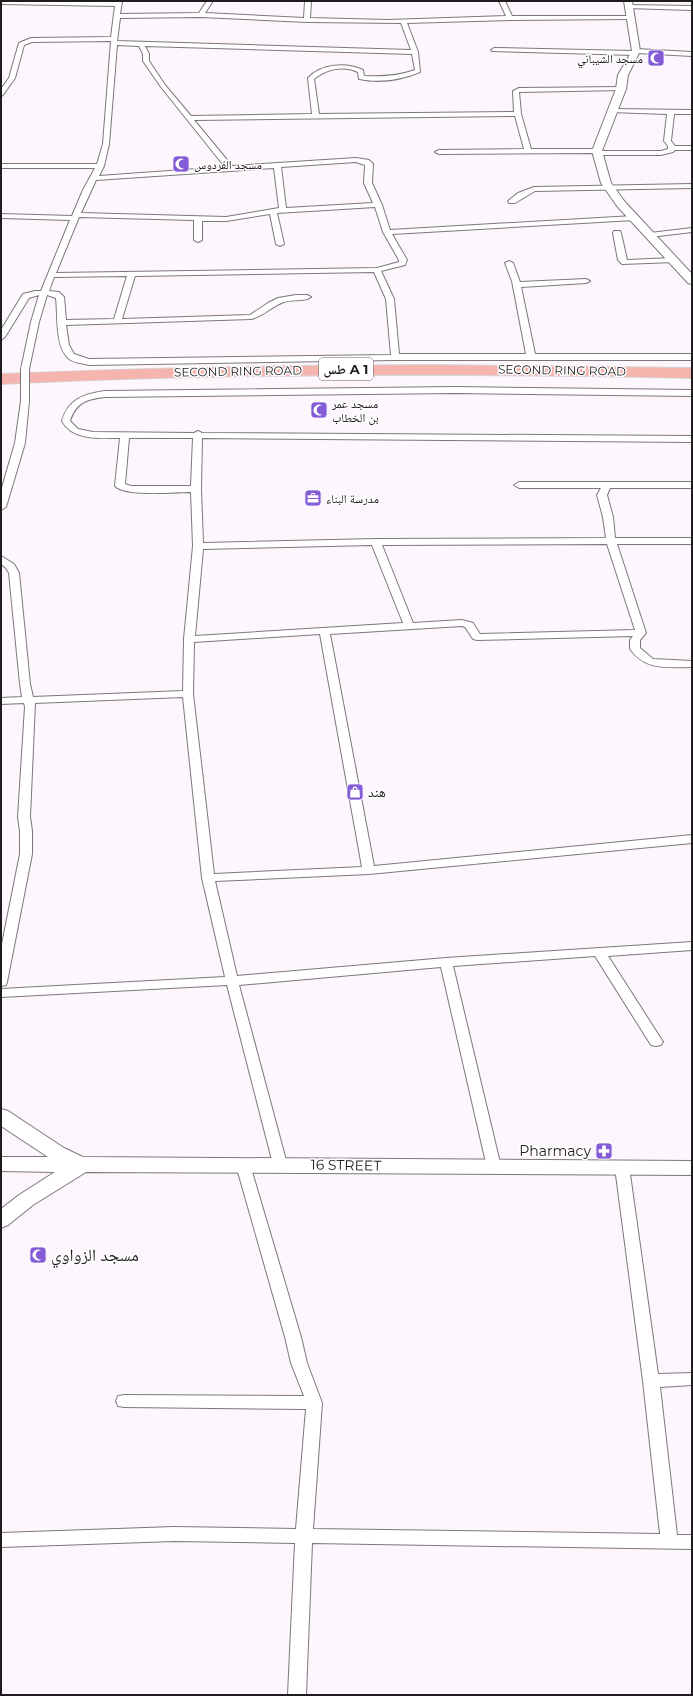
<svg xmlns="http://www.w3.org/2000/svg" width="693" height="1696" viewBox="0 0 693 1696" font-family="Montserrat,'Noto Naskh Arabic',sans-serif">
<rect width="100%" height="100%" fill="#fdf7fd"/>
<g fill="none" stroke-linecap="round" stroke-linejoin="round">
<!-- street casing -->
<g stroke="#7c777c" stroke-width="2">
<g id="street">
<path d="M1,1H122L120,14L199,13L207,1H213L205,13L304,18L305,1H311L310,18L388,20L506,16L499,1H505L512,16H632L633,17L630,19L510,20L407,23L418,52L420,72C401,80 379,83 359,79L358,72C343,65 327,69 314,79L319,114L514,112L513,91L519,88L621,87L624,89L623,90L519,92L521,114L531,149H597L600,151H661L668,149V146L664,141L667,114L610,112V110L612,109L692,110V114H674L671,141L675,146H692V150H675L673,152L661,155H598L595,153L439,154L435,152L439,150L524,149L515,116L194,120L232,166L356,158L369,160L373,164L372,183L382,205L390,230L634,216L638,218L634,220L392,234L407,260L405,265L381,271L394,299L399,354H526L512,281L505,263L509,261L513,263L520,282L586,279L590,281L586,283L521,287L535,354H692V360H395L89,365C82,363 73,363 68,358C55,346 58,315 56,298L47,295L39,322L29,369L28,371H22L21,369L31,322L39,295L29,298L5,337L1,340V330L23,294L35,291H41L70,220L1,218V214L72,216L83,190L95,168H1V164H97L103,144L111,41L32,42L24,45L15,78L3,95L1,96V89L9,78L19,43L31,38L111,37L115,6L1,4ZM201,17L307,22L401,23L411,50L117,41L120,18ZM117,45L139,46L143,54V61L161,87L225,167L99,176L104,166L109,144ZM145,46L412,54L415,70C398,76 382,77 364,76L363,70C346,62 321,64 308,78L312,114L191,116L165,85L149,61V54ZM356,162L365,165L364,183L373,203L286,208L281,167ZM274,168L279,208L226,217L81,213L96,180ZM375,207L383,232L399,260V262L377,268L56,273L79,217L194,220V240L198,242L202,240V221H226L270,214L276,244L280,246L284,244L277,213ZM374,272L386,299L391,355L89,359L74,354L69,345L66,325L251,319C264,316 272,306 284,302C292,299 305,302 311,297L307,295H296L278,298L268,303L250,315L122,319L135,276ZM127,276L114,319L66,320L64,297L59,292L49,291L54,277Z"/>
<path d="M629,5L692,6V10L627,8L626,7Z"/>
<path d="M494,48L633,51L636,49L692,52V56L637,53L634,55L492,51L491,50Z"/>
<path d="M692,184V188L535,191L515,203H509L508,201L518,193L534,187Z"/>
<path d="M692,228V232L650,237L646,235L650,233Z"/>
<path d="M614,231H620L621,233L627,260L674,258L678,260L674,262L622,264L618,260L613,233Z"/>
<path d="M456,387L692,390V396L456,393L105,397C87,399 76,402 70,421L78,429L93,432L194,433L198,431L202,433L692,436V442L202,438L201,489L203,543L376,539L606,538L603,517L597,495L601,488H519L514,485L519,482H692V488H610L607,495L613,517L615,538H692V544H617L646,633L640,640V648L653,659L692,661V667C667,667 646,671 630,649V640L633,636L477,640L473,639L465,627L462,626L330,634L374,866L692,835V843L369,874L215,881L237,976L446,958L692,942V950L608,956L663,1042L661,1045L656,1046L651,1045L595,956L453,966L501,1167L499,1171L494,1172L489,1171L487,1167L441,967L239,985L287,1164L285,1168L280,1169L275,1168L273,1164L227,985L1,997V989L225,977L202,878L183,697L35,703L30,817L32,831V854L7,982L6,985L1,986V949L20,854V831L18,817L25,707L24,703L1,704V698L22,697L20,684L9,573L6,568L1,564V556L14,564L19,573L30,684L33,697L183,691L184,639L193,546L191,492C175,492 126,497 115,486L120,438C100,438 73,441 62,421C68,399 84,394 105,391ZM129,438H193L191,486H131L125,484ZM607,544L635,630L480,634L473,623L462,620L413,623L382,545ZM372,545L403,623L195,636L203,549ZM320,634L362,867L214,874L193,694L194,642Z"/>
<path d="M25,398L29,401L25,443L6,507L1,510V491L15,443L21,401Z"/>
<path d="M243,1160L248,1161L250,1165L301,1337L307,1363L322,1403L313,1529L660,1534L643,1381L615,1167L617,1163L622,1162L627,1163L629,1167L658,1374L692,1373V1385L660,1387L677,1535H692V1549L312,1543L306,1695H288L295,1543L174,1541L1,1547V1533L174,1527L296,1529L306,1409L124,1407L118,1406L116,1401L118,1396L124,1395L304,1396L291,1363L285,1337L236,1165L238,1161Z"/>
</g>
</g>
<!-- secondary casing -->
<g stroke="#7c777c" stroke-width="2">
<g id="secondary">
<path d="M624,1H632L640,51L628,75L626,89L602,151L611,183L625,202L692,274V284L688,283L617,206L601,183L592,151L616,89L618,75L632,51Z"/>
<path d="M1,1109L8,1111L64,1148L83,1157L692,1161V1175L86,1172L33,1205L8,1225L1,1228V1209L19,1195L55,1172L1,1171V1157H48L1,1126Z"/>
</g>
</g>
<!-- highway casing -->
<g stroke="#d6d6d6" stroke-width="2">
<path id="highway" d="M433,365L692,368V378C461,373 231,373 1,384V374C145,368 289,365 433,365Z"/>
</g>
<!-- street -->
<use href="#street" fill="#fff" fill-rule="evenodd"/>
<!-- secondary -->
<use href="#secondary" fill="#fff" fill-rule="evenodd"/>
<!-- highway -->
<use href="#highway" fill="#f6b4af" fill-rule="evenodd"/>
<!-- street-bridge casing -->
<g stroke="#7c777c" stroke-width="10" stroke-linecap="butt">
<path id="street-bridge" d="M25,369V401"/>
</g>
<!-- street-bridge -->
<use href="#street-bridge" stroke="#fff" stroke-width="8"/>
</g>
<!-- icons -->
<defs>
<g id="mosque-square" transform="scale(0.9)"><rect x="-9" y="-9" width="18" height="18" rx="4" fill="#845cd6" stroke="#fff"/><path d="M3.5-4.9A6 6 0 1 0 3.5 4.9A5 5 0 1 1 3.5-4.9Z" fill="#fff"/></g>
<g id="office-square" transform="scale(0.9)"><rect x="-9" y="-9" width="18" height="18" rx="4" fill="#845cd6" stroke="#fff"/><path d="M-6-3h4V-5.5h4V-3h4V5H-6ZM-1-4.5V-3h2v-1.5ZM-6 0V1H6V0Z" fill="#fff"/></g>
<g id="shop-square" transform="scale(0.9)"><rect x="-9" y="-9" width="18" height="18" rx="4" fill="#845cd6" stroke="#fff"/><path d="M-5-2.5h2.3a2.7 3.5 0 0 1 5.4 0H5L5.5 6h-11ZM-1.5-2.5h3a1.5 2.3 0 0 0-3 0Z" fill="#fff"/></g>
<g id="pharmacy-square" transform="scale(0.9)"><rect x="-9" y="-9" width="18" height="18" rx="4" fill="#845cd6" stroke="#fff"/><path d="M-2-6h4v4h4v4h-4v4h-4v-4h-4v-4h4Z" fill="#fff"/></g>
</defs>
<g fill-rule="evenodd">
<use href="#mosque-square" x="656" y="58"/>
<use href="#mosque-square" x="181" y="164"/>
<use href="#mosque-square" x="319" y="410"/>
<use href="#office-square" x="313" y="498"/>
<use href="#shop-square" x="355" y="792"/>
<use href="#pharmacy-square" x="604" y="1151"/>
<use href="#mosque-square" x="38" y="1255"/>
</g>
<g text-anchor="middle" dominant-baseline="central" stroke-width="3" stroke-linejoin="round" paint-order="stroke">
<!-- far-poi labels -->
<g font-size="12" fill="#1e1c1e" stroke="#fff" text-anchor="start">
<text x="643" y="58" text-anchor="end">مسجد الشيباني</text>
<text x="194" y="164">مسجد الفردوس</text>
<text x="332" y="403">مسجد عمر<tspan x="332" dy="14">بن الخطاب</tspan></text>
<text x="326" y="498">مدرسة البناء</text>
</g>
<!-- far-street labels -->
<g font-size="12" fill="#1e1c1e" stroke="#fff">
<text transform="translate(562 370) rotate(1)">SECOND RING ROAD</text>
<text transform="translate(238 371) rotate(-1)">SECOND RING ROAD</text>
</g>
<!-- shield labels -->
<rect fill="#fff" stroke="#626062" stroke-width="1" x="319" y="358" width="54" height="22" rx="3"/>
<g font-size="13" font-weight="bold" fill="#1e1c1e">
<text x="346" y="369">طس A 1</text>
</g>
<!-- poi labels -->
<g font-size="14" fill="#1e1c1e" stroke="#fff" text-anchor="start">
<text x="368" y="792">هند</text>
<text x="591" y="1151" text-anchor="end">Pharmacy</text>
</g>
<!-- street labels -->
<g font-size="14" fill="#1e1c1e" stroke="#fff">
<text transform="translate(346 1165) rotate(1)">16 STREET</text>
</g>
<!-- near-poi labels -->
<g font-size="17" fill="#1e1c1e" stroke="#fff" text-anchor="start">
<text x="51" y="1255">مسجد الزواوي</text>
</g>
</g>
<!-- border -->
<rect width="693" height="1696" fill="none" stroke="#1e1c1e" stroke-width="4"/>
</svg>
